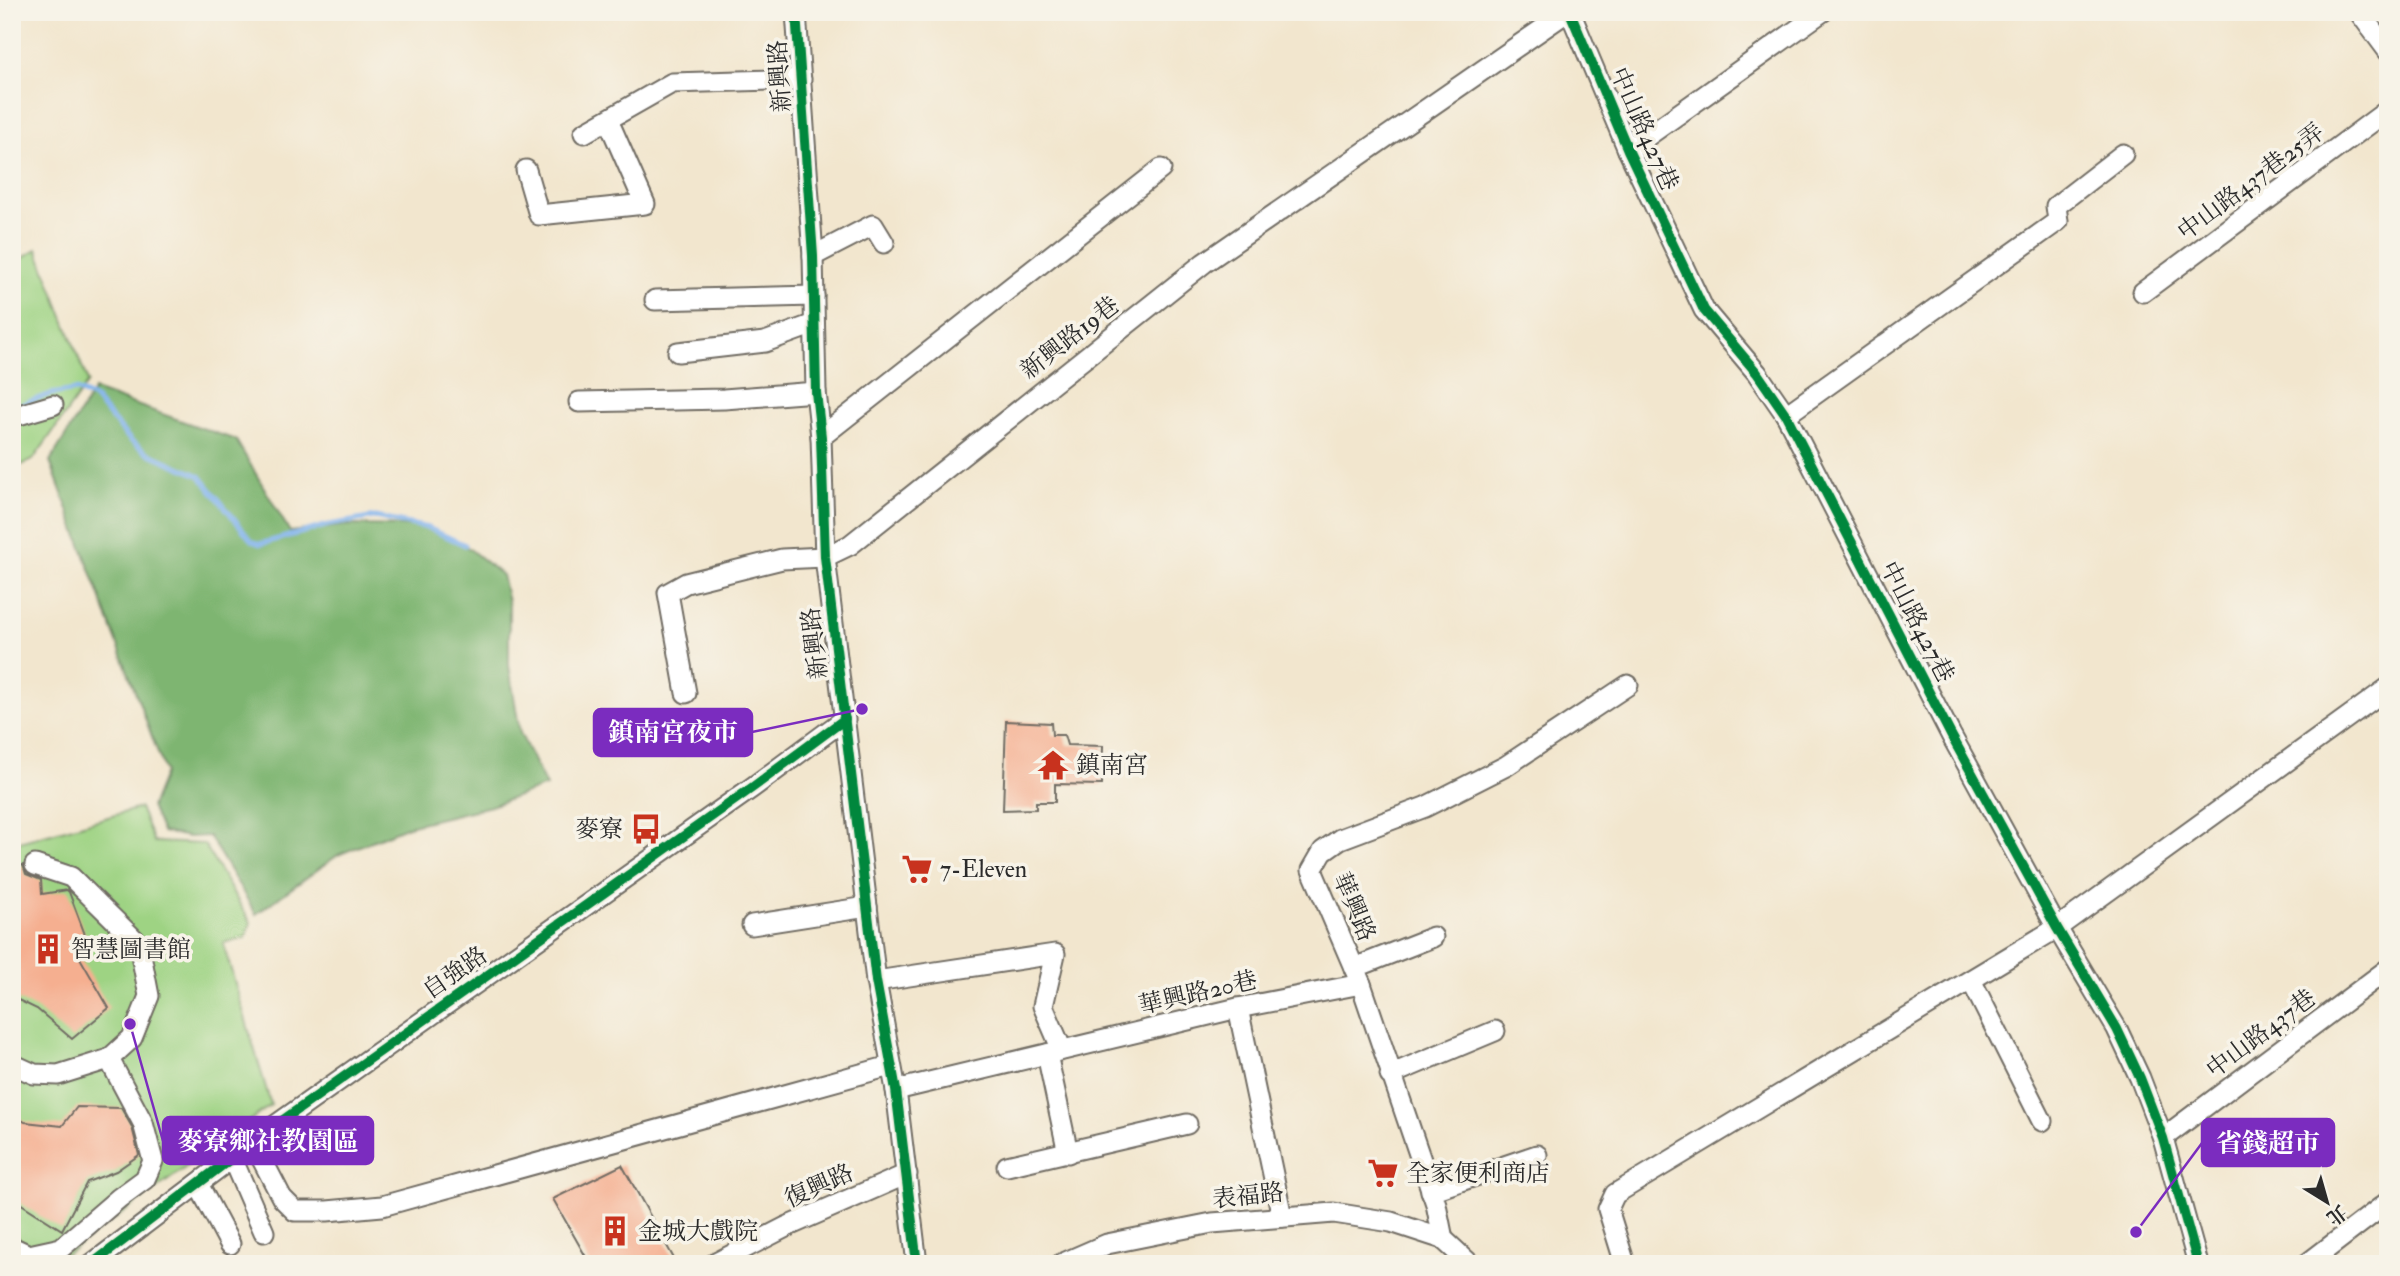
<svg xmlns="http://www.w3.org/2000/svg" width="2400" height="1276" viewBox="0 0 2400 1276" font-family="'IM FELL Double Pica','Noto Serif TC',serif">
<rect width="100%" height="100%" fill="#f7f3e8"/>
<filter id="ink" filterUnits="userSpaceOnUse"><feTurbulence type="fractalNoise" baseFrequency=".0143" numOctaves="2"/><feDisplacementMap in="SourceGraphic" scale="14" xChannelSelector="R" yChannelSelector="G"/><feConvolveMatrix kernelMatrix="1 2 1 2 8 2 1 2 1" color-interpolation-filters="sRGB"/></filter>
<filter id="wash" filterUnits="userSpaceOnUse"><feTurbulence type="fractalNoise" baseFrequency=".00686" numOctaves="4" result="noise"/><feDisplacementMap in="SourceGraphic" scale="28" xChannelSelector="R" yChannelSelector="G"/><feGaussianBlur stdDeviation="1.57" result="paint"/><feColorMatrix in="noise" values="0 0 0 0 0 0 0 0 0 0 0 0 0 0 0 0 0 1.4 0 .05"/><feComposite in="paint" operator="in"/></filter>
<g filter="url(#wash)">
<rect width="100%" height="100%" fill="#f2e6ce"/>
<!-- green -->
<g fill="#9ed383" stroke="#647f57" stroke-width="2">
<path d="M37,249L88,382L33,460L12,469V265Z"/>
<path d="M140,808L154,842L204,844L251,923L245,938L223,943L271,1105L53,1264H12V844Z"/>
</g>
<!-- forest -->
<path fill="#7eb571" stroke="#54704e" stroke-width="2" d="M94,390L236,440L290,532L349,525L420,526L466,546L502,575L509,606V666L520,733L546,786L491,806L408,826L338,855L256,914L209,836L189,837L162,832L151,807L165,772L50,461Z"/>
<g fill="none" stroke-linecap="round" stroke-linejoin="round">
<!-- stream -->
<path stroke="#80b3ed" stroke-width="5" d="M22,404L51,394L76,390L94,398L131,441L150,454L200,476L252,541L260,544L329,525L375,517L428,528L465,545"/>
</g>
<g id="blocks">
<!-- building -->
<g fill="#f5af90">
<path d="M1006,721L1051,723L1052,735H1064L1067,745L1103,746L1102,785L1055,784V802H1036V809L1003,810Z"/>
<path d="M23,865L26,874L41,880L42,894L67,890L69,892L87,940L80,958L109,1008L72,1039L37,1009L12,997V866Z"/>
<path d="M77,1107L121,1108L132,1127L139,1155L116,1171L87,1182L62,1230L12,1198V1114L25,1122L62,1126Z"/>
<path d="M622,1165L677,1264H590L553,1199Z"/>
</g>
</g>
</g>
<g filter="url(#ink)">
<use href="#blocks" fill-opacity="0" stroke="#716c64" stroke-width="2"/>
<g fill="none" stroke-linecap="round" stroke-linejoin="round">
<!-- minor casing -->
<g stroke="#716c64" stroke-width="23">
<g id="minor">
<path d="M796,12L813,256L816,392L821,437L825,557L876,981L896,1090L917,1264"/>
<path d="M1570,12L1628,150L1704,310L1757,373L1786,415L1951,735L2057,928L2117,1029L2140,1078L2163,1138L2198,1264"/>
<path d="M2359,12L2388,51"/>
<path d="M584,133L672,83L801,79"/>
<path d="M1628,150L1822,12"/>
<path d="M526,170L539,215L645,204L608,120"/>
<path d="M813,256L873,225L884,243"/>
<path d="M2143,292L2388,110"/>
<path d="M655,300L814,296"/>
<path d="M678,352L765,342L814,324"/>
<path d="M579,402L724,399L816,392"/>
<path d="M1786,415L2058,221L2056,206L2123,154"/>
<path d="M12,417L53,405"/>
<path d="M821,437L1161,169"/>
<path d="M686,693L668,593L686,583L782,559L825,557L850,545L1204,263L1567,12"/>
<path d="M752,925L867,907"/>
<path d="M1354,968L1433,937"/>
<path d="M1971,980L2042,1121"/>
<path d="M876,981L1055,954L1043,1006L1062,1050"/>
<path d="M1238,1008L1282,1217"/>
<path d="M1047,1054L1068,1153"/>
<path d="M12,1064L34,1074L58,1075L109,1059L132,1038L149,996L139,944L71,877L35,865"/>
<path d="M1390,1075L1495,1031"/>
<path d="M896,1090L1238,1008L1361,984"/>
<path d="M2163,1138L2388,969"/>
<path d="M253,1142L282,1198L295,1211H327L382,1206L890,1066"/>
<path d="M232,1158L264,1232"/>
<path d="M1007,1166L1187,1124"/>
<path d="M198,1184L230,1244"/>
<path d="M1431,1191L1537,1155"/>
<path d="M12,1247L29,1255L61,1248L119,1198L145,1179L153,1161L143,1123L109,1059"/>
<path d="M92,1264L262,1135L753,787L845,719"/>
<path d="M714,1264L786,1227L907,1174"/>
<path d="M1061,1264L1107,1244L1212,1223L1334,1213L1391,1222L1443,1239"/>
<path d="M1470,1264L1443,1239L1436,1204L1361,984L1312,870L1323,851L1340,839L1425,807L1506,766L1628,685"/>
<path d="M1625,1264L1608,1209L1615,1194L2057,928L2388,688"/>
<path d="M2307,1264L2388,1202"/>
</g>
</g>
<!-- minor -->
<use href="#minor" stroke="#fff" stroke-width="19"/>
<!-- cycleway casing -->
<g stroke="#f7f3e8" stroke-width="15">
<g id="cycleway">
<path d="M796,12L813,256L816,392L821,437L825,557L876,981L896,1090L917,1264"/>
<path d="M1570,12L1628,150L1704,310L1757,373L1786,415L1951,735L2057,928L2117,1029L2140,1078L2163,1138L2198,1264"/>
<path d="M92,1264L262,1135L753,787L845,719"/>
</g>
</g>
<!-- cycleway -->
<use href="#cycleway" stroke="#00873e" stroke-width="10"/>
</g>
</g>
<!-- icons -->
<defs>
<g id="temple-bare" transform="scale(2.415)"><path d="M0-6L5-2H3V0L6.5 2.5H4V6H1.5V3h-3V6H-4V2.5H-6.5L-3 0V-2H-5Z" fill="#c8321e" stroke="#f7f3e8" stroke-width="2.5" paint-order="stroke"/></g>
<g id="bus-bare" transform="scale(2.415)"><path d="M-5-6H5V4H4V6H2V4H-2V6H-4V4H-5ZM-3.5-4V0h7V-4ZM-3.5 1.2v1.5H-2V1.2ZM2 1.2v1.5H3.5V1.2Z" fill="#c8321e" stroke="#f7f3e8" stroke-width="2.5" paint-order="stroke"/></g>
<g id="supermarket-bare" transform="scale(2.415)"><path d="M-6-5.5h2.5l.6 2H6L4.5 2H-2.5L-4.4-4H-6ZM-1.5 3.2a1.3 1.3 0 1 0 .1 0ZM3 3.2a1.3 1.3 0 1 0 .1 0Z" fill="#c8321e" stroke="#f7f3e8" stroke-width="2.5" paint-order="stroke"/></g>
<g id="building-bare" transform="scale(2.415)"><path d="M-4-6H4V6H1V3H-1V6H-4ZM-2.5-4.3h1.7v1.8h-1.7ZM.8-4.3h1.7v1.8H.8ZM-2.5-1h1.7V.8h-1.7ZM.8-1h1.7V.8H.8Z" fill="#c8321e" stroke="#f7f3e8" stroke-width="2.5" paint-order="stroke"/></g>
</defs>
<g fill-rule="evenodd">
<use href="#temple-bare" x="1053" y="765"/>
<use href="#bus-bare" x="646" y="829"/>
<use href="#supermarket-bare" x="917" y="869"/>
<use href="#building-bare" x="48" y="949"/>
<use href="#supermarket-bare" x="1383" y="1173"/>
<use href="#building-bare" x="615" y="1231"/>
</g>
<g text-anchor="middle" dominant-baseline="central" stroke-width="7" stroke-linejoin="round" paint-order="stroke">
<!-- street labels -->
<g font-size="24" fill="#2b2b2b" stroke="#f7f3e8">
<text transform="translate(780 76) rotate(-94)">新興路</text>
<text transform="translate(1644 129) rotate(66)">中山路427巷</text>
<text transform="translate(2251 182) rotate(-37)">中山路437巷25弄</text>
<text transform="translate(1070 338) rotate(-38)">新興路19巷</text>
<text transform="translate(1917 622) rotate(63)">中山路427巷</text>
<text transform="translate(815 643) rotate(-97)">新興路</text>
<text transform="translate(1354 907) rotate(67)">華興路</text>
<text transform="translate(455 973) rotate(-35)">自強路</text>
<text transform="translate(1198 993) rotate(-13)">華興路20巷</text>
<text transform="translate(2261 1034) rotate(-37)">中山路437巷</text>
<text transform="translate(819 1186) rotate(-24)">復興路</text>
<text transform="translate(1248 1196) rotate(-6)">表福路</text>
</g>
<!-- poi labels -->
<g font-size="24" fill="#2b2b2b" stroke="#f7f3e8" text-anchor="start">
<text x="1076" y="765">鎮南宮</text>
<text x="623" y="829" text-anchor="end">麥寮</text>
<text x="940" y="869">7-Eleven</text>
<text x="71" y="949">智慧圖書館</text>
<text x="1406" y="1173">全家便利商店</text>
<text x="638" y="1231">金城大戲院</text>
</g>
</g>
<!-- callouts -->
<path fill="none" stroke="#7b2cbf" stroke-width="2.5" d="M862 709L752 732M130 1024L163 1141M2136 1232L2202 1143"/>
<g fill="#7b2cbf" stroke="#f7f3e8" stroke-width="2.5">
<circle cx="862" cy="709" r="7"/>
<circle cx="130" cy="1024" r="7"/>
<circle cx="2136" cy="1232" r="7"/>
</g>
<g fill="#7b2cbf" stroke="#7b2cbf" stroke-width="2.5">
<rect x="594" y="709" width="158" height="47" rx="7"/>
<rect x="163" y="1117" width="210" height="47" rx="7"/>
<rect x="2202" y="1119" width="132" height="47" rx="7"/>
</g>
<g font-size="26" text-anchor="middle" font-weight="bold" fill="#fff">
<text x="673" y="741">鎮南宮夜市</text>
<text x="268" y="1150">麥寮鄉社教園區</text>
<text x="2268" y="1152">省錢超市</text>
</g>
<!-- margin -->
<rect width="2400" height="1276" fill="none" stroke="#f7f3e8" stroke-width="42"/>
<!-- north arrow -->
<g transform="translate(2327 1202) rotate(143)" stroke="#f7f3e8" stroke-width="5" paint-order="stroke">
<path d="M0-5L12 26L0 18L-12 26Z" fill="#2b2b2b"/>
<text y="-10" font-size="19" font-weight="bold" text-anchor="middle" fill="#2b2b2b">北</text>
</g>
</svg>
